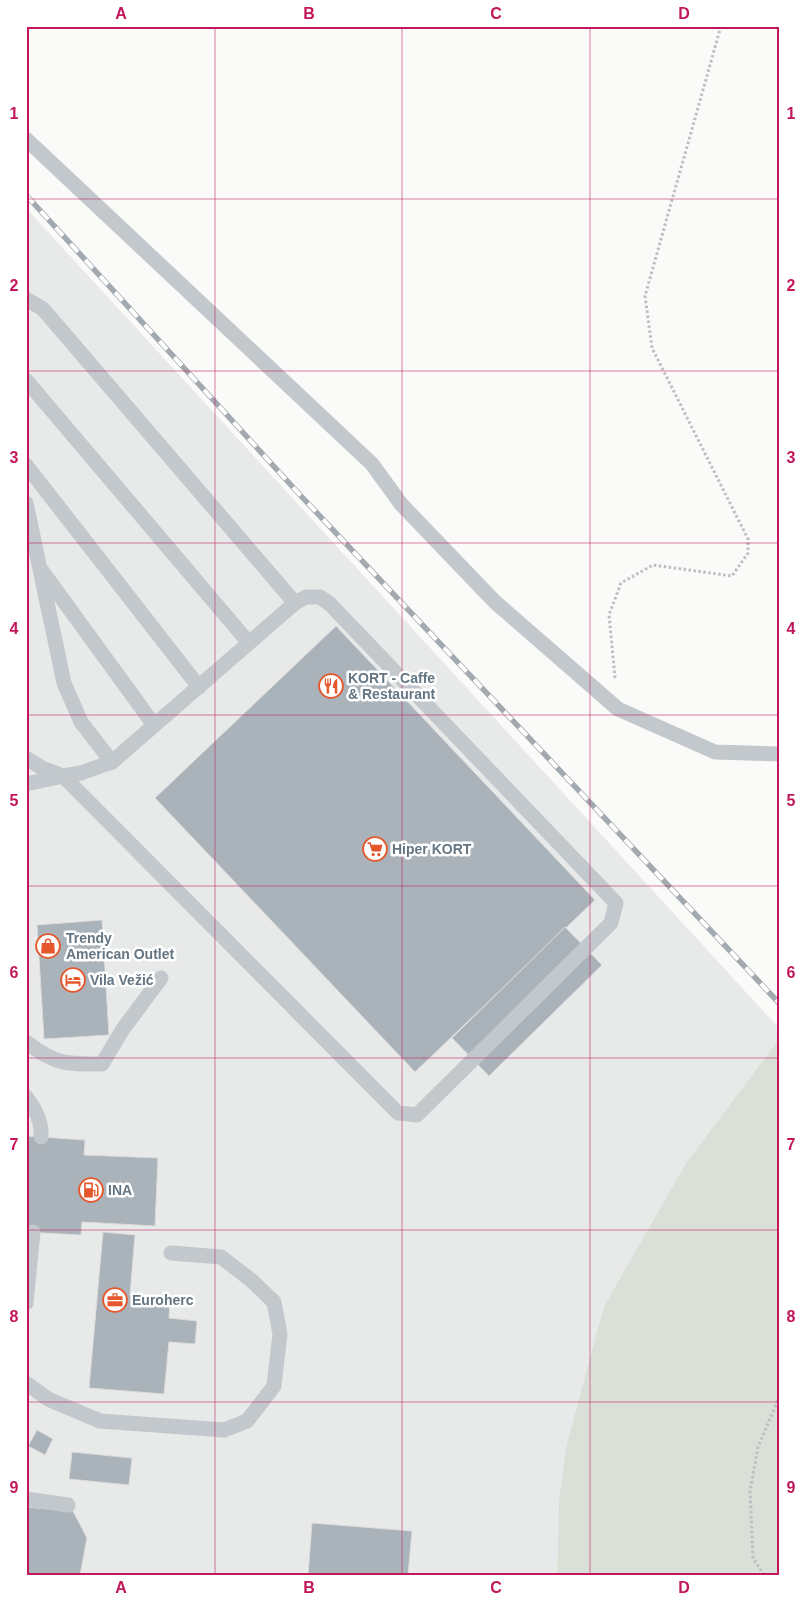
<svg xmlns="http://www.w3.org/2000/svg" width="805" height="1601" viewBox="0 0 805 1601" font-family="Helvetica,sans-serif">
<rect width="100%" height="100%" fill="#fafaf8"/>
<!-- built -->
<path fill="#e8e9e9" d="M26,208L779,1028V1039L686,1163L604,1306L559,1500L557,1575H26Z"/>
<!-- green -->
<path fill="#dadfd7" d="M779,1039V1575H557L559,1500L567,1444L604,1306L686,1163Z"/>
<!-- building -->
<g fill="#aab3b9" stroke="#dcdcda">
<path d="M336,626L595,900L415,1072L155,798Z"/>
<path d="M102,920L109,1035L44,1039L37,925Z"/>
<path d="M565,927L602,965L489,1076L452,1038Z"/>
<path d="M26,1136L85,1140L84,1155L158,1158L155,1226L82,1222L81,1235L26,1232Z"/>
<path d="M103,1232L135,1235L130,1295L170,1299L169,1318L197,1321L195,1344L169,1342L164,1394L89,1388Z"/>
<path d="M37,1430L53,1439L45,1455L28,1446Z"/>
<path d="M72,1452L132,1458L129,1485L69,1479Z"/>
<path d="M26,1507L73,1511L87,1538L80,1575H26Z"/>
<path d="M312,1523L412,1531L408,1575H308Z"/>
</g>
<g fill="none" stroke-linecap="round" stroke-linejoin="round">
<!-- path -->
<g stroke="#bbbfc2" stroke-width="3" stroke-dasharray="2.5 2.5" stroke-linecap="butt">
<path d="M615,678L609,615L621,583L653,565L732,576L748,553V539L652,348L645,296L721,26"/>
<path d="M764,1575L753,1558L750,1491L758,1447L779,1398"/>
</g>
<!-- lane -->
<g stroke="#c3c8cc" stroke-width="15">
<path d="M26,139L372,464L401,504L495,602L618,709L715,752L779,754"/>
<path d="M26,299L43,309L295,603"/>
<path d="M26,380L249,643"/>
<path d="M26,465L199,687"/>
<path d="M26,503L64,683L81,722L112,762"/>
<path d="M42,571L154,725"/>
<path d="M306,597H320L330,604L616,903L611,923L417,1115L398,1113L63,776L81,773L112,762L295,603Z"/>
<path d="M26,758L42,768L63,776L26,784"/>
<path d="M26,1042C56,1065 66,1064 102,1064L123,1029L161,978"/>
<path d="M26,1097C35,1108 42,1123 41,1137"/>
<path d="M26,1303L33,1232"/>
<path d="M26,1383L48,1399L100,1421L224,1430L247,1421L274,1386L280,1334L274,1302L251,1280L221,1257L171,1253"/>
<path d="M26,1499L68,1505"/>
</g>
<!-- rail casing -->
<g stroke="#a2aab0" stroke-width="5.5">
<path id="rail" d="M26,195L301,496L779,1003"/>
</g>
<!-- rail -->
<use href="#rail" stroke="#fff" stroke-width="4" stroke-dasharray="11" stroke-linecap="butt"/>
</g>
<!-- grid -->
<path fill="none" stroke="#c2185b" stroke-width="1" stroke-opacity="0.55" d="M215,26V1575M402,26V1575M590,26V1575M26,199H779M26,371H779M26,543H779M26,715H779M26,886H779M26,1058H779M26,1230H779M26,1402H779"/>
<!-- icons -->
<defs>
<g id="restaurant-ring" transform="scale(1.25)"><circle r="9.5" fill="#fff" stroke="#e6572c" stroke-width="1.5"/><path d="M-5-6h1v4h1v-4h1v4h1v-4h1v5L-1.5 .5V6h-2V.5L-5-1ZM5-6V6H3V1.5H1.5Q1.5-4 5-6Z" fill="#e6572c"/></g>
<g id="supermarket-ring" transform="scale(1.25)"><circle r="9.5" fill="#fff" stroke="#e6572c" stroke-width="1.5"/><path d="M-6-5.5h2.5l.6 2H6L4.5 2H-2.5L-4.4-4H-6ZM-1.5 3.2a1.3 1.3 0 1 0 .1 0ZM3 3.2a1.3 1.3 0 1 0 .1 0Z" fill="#e6572c"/></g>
<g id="shop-ring" transform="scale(1.25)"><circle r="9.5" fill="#fff" stroke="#e6572c" stroke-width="1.5"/><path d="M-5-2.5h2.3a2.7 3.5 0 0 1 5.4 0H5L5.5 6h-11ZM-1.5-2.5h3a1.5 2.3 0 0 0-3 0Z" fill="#e6572c"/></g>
<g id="hotel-ring" transform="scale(1.25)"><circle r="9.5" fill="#fff" stroke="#e6572c" stroke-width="1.5"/><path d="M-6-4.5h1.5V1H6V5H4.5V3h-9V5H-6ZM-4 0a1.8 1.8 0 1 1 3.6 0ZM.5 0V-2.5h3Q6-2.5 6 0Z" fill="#e6572c"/></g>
<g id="fuel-ring" transform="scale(1.25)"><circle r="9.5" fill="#fff" stroke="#e6572c" stroke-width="1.5"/><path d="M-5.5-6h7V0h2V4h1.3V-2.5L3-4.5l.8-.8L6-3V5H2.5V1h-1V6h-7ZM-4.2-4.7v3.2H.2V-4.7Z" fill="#e6572c"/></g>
<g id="office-ring" transform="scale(1.25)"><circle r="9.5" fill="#fff" stroke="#e6572c" stroke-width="1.5"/><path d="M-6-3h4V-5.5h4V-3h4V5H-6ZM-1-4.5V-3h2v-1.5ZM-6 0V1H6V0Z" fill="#e6572c"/></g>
</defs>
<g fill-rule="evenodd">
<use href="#restaurant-ring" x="331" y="686"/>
<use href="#supermarket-ring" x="375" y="849"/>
<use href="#shop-ring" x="48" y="946"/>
<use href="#hotel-ring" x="73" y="980"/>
<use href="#fuel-ring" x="91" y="1190"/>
<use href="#office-ring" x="115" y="1300"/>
</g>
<g text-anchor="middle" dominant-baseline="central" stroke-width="5" stroke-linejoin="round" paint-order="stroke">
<!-- poi labels -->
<g font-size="14" font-weight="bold" fill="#647683" stroke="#fff" text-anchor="start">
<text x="348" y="678">KORT - Caffe<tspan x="348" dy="16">&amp; Restaurant</tspan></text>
<text x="392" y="849">Hiper KORT</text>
<text x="66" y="938">Trendy<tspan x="66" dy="16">American Outlet</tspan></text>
<text x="90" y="980">Vila Vežić</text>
<text x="108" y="1190">INA</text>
<text x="132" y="1300">Euroherc</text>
</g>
</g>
<!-- border -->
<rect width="805" height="1601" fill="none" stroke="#ffffff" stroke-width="55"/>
<rect x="28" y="28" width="750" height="1546" fill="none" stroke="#c2185b" stroke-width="2"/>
<g font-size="16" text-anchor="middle" font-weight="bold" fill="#c2185b">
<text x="121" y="19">A</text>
<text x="309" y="19">B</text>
<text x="496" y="19">C</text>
<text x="684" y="19">D</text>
<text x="14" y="119">1</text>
<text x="791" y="119">1</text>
<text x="14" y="291">2</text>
<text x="791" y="291">2</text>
<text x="14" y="463">3</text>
<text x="791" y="463">3</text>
<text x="14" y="634">4</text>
<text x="791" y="634">4</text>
<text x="14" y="806">5</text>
<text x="791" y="806">5</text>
<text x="14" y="978">6</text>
<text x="791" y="978">6</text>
<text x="14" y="1150">7</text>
<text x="791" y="1150">7</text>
<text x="14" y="1322">8</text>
<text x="791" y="1322">8</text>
<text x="14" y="1493">9</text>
<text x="791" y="1493">9</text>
<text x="121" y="1593">A</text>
<text x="309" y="1593">B</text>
<text x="496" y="1593">C</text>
<text x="684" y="1593">D</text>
</g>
</svg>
